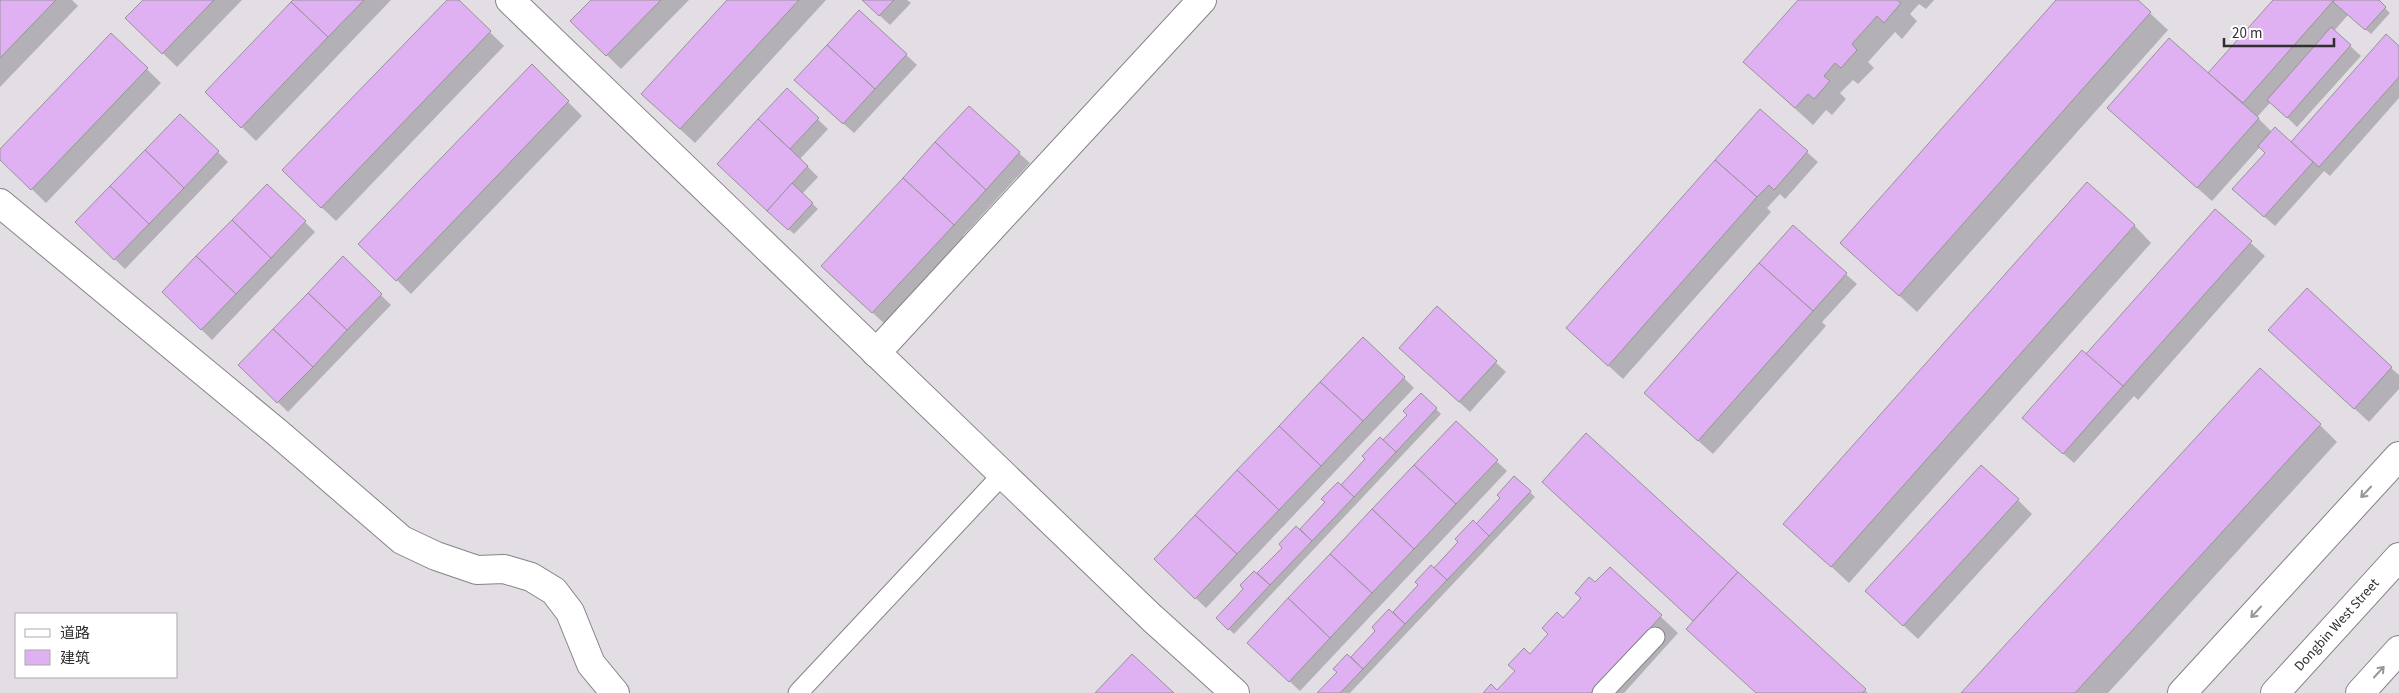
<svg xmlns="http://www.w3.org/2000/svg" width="2399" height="693" viewBox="0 0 2399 693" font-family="'Source Sans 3','Noto Sans SC',sans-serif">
<rect width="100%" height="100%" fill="#e2dee4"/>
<!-- shadow -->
<g fill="#0003">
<path d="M0,0H72L78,6L0,87Z"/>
<path d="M144,0H242L177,67L141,32Z"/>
<path d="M295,0H391L256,141L206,92Z"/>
<path d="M448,0H457L504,46L336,221L298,185Z"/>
<path d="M593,0H689L621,69L572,21Z"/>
<path d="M729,0H826L695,143L657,108Z"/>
<path d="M863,0H907L911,3L890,25Z"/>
<path d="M1799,0H1934L1926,9L1919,4L1910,14L1917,21L1902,39L1895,32L1868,62L1874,68L1858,84L1853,80L1840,93L1846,99L1832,115L1826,110L1813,125L1744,62Z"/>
<path d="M2058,0H2136L2168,30L1917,312L1842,243Z"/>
<path d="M2275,0H2377L2390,13L2371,34L2348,15L2334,31L2361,56L2297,127L2271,102L2257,117L2272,132L2291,143L2399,48V98L2330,176L2324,171L2275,226L2244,199L2266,153L2260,147L2212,201L2123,122L2209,74Z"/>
<path d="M859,11L917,65L854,133L806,90Z"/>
<path d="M111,34L161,83L46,203L0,158V150Z"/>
<path d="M532,66L582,116L411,294L360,244Z"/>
<path d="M787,90L828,129L800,159L818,177L802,194L818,209L794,234L718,164Z"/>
<path d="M969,107L1030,163L963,236L967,240L887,326L837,280Z"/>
<path d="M1760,110L1818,162L1785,199L1780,194L1767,208L1771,212L1623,379L1567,328Z"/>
<path d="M180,115L228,162L125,269L76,222Z"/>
<path d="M267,185L315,232L212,340L164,292Z"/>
<path d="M2215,210L2265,256L2138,400L2134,396L2074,463L2034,428L2087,356Z"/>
<path d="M2134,225L2151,243L1849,583L1785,524Z"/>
<path d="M1793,227L1857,284L1822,322L1826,326L1713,454L1660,407Z"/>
<path d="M343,258L391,305L288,412L240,365Z"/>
<path d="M1437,308L1506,372L1470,412L1411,358Z"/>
<path d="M2269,330L2391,368L2399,375V389L2369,422Z"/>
<path d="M1404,378L1414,388L1206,608L1165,569Z"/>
<path d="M1421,394L1441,414L1234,634L1217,618L1409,415Z"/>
<path d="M1456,423L1507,471L1300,691L1259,653Z"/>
<path d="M2320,425L2337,442L2108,693H1963Z"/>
<path d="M1586,435L1868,693H1756L1695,621L1558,496Z"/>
<path d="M1515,477L1535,497L1350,693H1319L1502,498Z"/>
<path d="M2018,500L2032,514L1918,639L1881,605Z"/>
<path d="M1610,569L1678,633L1624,693H1484L1497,692Z"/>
</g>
<!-- building -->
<g fill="#dfb1f2" stroke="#979399">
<path d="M0,0H56L0,58Z"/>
<path d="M143,0H214L162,54L125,18Z"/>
<path d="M293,0H364L328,37L291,2Z"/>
<path d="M447,0H459L491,31L321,208L282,170Z"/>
<path d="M591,0H661L606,56L570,21Z"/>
<path d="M727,0H799L680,129L641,94Z"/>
<path d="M862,0H894L879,16Z"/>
<path d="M1798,0H1897L1901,3L1884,23L1877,16L1852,44L1857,50L1841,68L1835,63L1824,76L1830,81L1814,99L1808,94L1795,108L1743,62Z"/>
<path d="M2056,0H2138L2151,12L1899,296L1840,243Z"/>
<path d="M2273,0H2334L2243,103L2208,73Z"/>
<path d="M2334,0H2379L2386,7L2365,30L2333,2Z"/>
<path d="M291,2L328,37L241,128L205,92Z"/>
<path d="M859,10L907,54L875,89L827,45Z"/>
<path d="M2331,27L2351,45L2287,118L2267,100Z"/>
<path d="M111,33L148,68L31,190L0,160V149Z"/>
<path d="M2386,34L2399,46V77L2319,167L2291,142Z"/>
<path d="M2169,38L2259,118L2197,188L2107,108Z"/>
<path d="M827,45L875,89L843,124L794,80Z"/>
<path d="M532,64L569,101L396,281L358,244Z"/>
<path d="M787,88L819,118L790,149L758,119Z"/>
<path d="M969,106L1020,152L986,190L935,142Z"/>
<path d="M1760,109L1808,151L1774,190L1769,185L1757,197L1715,160Z"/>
<path d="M180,114L219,151L184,188L145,150Z"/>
<path d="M758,119L808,166L767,211L717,164Z"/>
<path d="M2275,127L2313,162L2264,217L2232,189L2265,153L2258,146Z"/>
<path d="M935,142L986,190L954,225L903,178Z"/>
<path d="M145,150L184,188L149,224L110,186Z"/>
<path d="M1715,160L1757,197L1608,366L1566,328Z"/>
<path d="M903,178L954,225L872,313L821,266Z"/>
<path d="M2087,182L2135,225L1831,567L1783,524Z"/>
<path d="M792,183L813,203L788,230L767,211Z"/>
<path d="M267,184L306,221L271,258L232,220Z"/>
<path d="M110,186L149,224L114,260L75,222Z"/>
<path d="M2215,209L2252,241L2123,386L2086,354Z"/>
<path d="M232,220L271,258L236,294L196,256Z"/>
<path d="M1793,225L1847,273L1813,311L1759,263Z"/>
<path d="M196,256L236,294L201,330L162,292Z"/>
<path d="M343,256L382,294L347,330L308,293Z"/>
<path d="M1759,263L1813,311L1698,441L1644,393Z"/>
<path d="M2307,288L2392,367L2354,409L2268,330Z"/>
<path d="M308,293L347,330L313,367L273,329Z"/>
<path d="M1437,306L1497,361L1459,402L1399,348Z"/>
<path d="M273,329L313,367L277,403L238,365Z"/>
<path d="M1363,337L1405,377L1363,421L1320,382Z"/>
<path d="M2082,350L2123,386L2063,454L2022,418Z"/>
<path d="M2260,368L2321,424L2075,693H1961Z"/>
<path d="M1320,382L1363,421L1321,466L1279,426Z"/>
<path d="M1421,393L1437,408L1396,452L1383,440L1407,415L1403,411Z"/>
<path d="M1456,421L1498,460L1456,504L1414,465Z"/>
<path d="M1279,426L1321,466L1279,510L1237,470Z"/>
<path d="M1586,433L1738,572L1693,621L1542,482Z"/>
<path d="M1380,437L1396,452L1354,497L1341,485L1365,459L1362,456Z"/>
<path d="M1414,465L1456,504L1414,549L1372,509Z"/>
<path d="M1981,465L2019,499L1903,626L1865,591Z"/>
<path d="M1237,470L1279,510L1237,554L1195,515Z"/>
<path d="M1514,476L1531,491L1489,536L1476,524L1500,498L1497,495Z"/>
<path d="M1338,482L1354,497L1312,541L1300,529L1325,502L1321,499Z"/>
<path d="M1372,509L1414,549L1372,593L1330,554Z"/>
<path d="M1195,515L1237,554L1195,599L1154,559Z"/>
<path d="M1473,520L1489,536L1447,580L1434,568L1458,542L1455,539Z"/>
<path d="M1296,526L1312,541L1270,585L1257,573L1282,548L1279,544Z"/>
<path d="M1330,554L1372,593L1330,638L1288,598Z"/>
<path d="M1431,565L1447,580L1405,624L1393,612L1418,585L1415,582Z"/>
<path d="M1610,567L1662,615L1591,693H1483L1491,684L1497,690L1515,671L1508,665L1524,648L1530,654L1548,634L1542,628L1557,612L1563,618L1581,598L1575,593L1589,577L1595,582Z"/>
<path d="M1254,571L1270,585L1228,630L1216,618L1243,589L1240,585Z"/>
<path d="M1738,572L1866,689L1862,693H1756L1686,629Z"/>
<path d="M1288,598L1330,638L1289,682L1247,643Z"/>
<path d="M1389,609L1405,624L1363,669L1351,657L1375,631L1372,627Z"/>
<path d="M1132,654L1174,693H1095Z"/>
<path d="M1347,654L1363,669L1340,693H1317L1337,672L1333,669Z"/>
</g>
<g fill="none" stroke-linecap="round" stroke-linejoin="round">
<!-- lane casing -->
<g stroke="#868388" stroke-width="21">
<g id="lane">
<path d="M798,693L1003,474"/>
<path d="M1602,693L1655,637"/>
</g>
</g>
<!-- street casing -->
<g stroke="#868388" stroke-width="30">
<g id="street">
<path d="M510,0L1152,618L1235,693"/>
<path d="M0,203L279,434L402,540L436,556L477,570L504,569L531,577L554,591L570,612L591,664L615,693"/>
<path d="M876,353L1202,0"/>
<path d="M2182,693L2399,456"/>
<path d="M2360,693L2399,650"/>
</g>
</g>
<!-- primary casing -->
<g stroke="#868388" stroke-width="30">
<path id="primary" d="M2275,693L2399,557"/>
</g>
<!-- lane -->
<use href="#lane" stroke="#fff" stroke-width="19"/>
<!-- street -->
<use href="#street" stroke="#fff" stroke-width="28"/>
<!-- primary -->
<use href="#primary" stroke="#fff" stroke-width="28"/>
</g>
<!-- one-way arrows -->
<defs><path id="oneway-shaft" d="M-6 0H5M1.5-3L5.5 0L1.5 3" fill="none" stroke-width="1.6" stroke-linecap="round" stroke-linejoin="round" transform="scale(1.25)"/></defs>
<g stroke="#989698">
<use href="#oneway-shaft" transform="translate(2366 492) rotate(133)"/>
<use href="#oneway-shaft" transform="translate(2256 612) rotate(133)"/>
<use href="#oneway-shaft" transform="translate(2379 672) rotate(-47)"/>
</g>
<g text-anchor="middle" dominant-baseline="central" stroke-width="5" stroke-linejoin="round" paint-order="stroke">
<!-- street labels -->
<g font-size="14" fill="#302e31" stroke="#fff">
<text transform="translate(2337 625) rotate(-48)">Dongbin West Street</text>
</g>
</g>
<!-- legend -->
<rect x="15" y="613" width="162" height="65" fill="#ffffff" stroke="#acabad"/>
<rect x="25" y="629" width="25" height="8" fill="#ffffff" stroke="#acabad"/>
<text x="60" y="638" font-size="15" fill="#302e31">道路</text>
<rect x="25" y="650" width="25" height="15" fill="#dfb1f2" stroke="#acabad"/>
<text x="60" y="663" font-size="15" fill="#302e31">建筑</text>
<!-- scale -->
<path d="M2224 38v8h110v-8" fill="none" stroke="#302e31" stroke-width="2.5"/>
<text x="2232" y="38" font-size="15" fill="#302e31" stroke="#ffffff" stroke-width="4" paint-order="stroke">20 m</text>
</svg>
